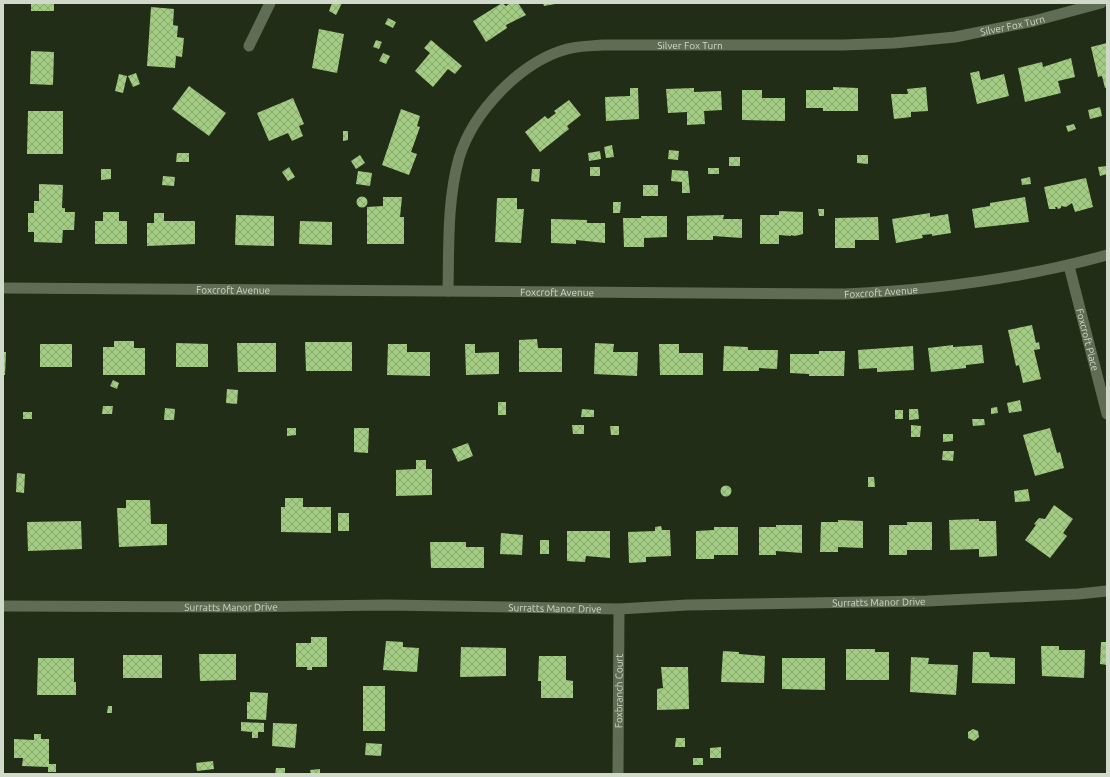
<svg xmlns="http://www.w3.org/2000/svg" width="1110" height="777" viewBox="0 0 1110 777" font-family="Ubuntu,sans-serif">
<defs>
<pattern id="building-cross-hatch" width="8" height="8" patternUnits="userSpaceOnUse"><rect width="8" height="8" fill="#a3cc83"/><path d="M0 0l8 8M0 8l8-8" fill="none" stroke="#8aa972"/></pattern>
</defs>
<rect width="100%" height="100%" fill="#212d17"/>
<!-- building -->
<g fill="url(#building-cross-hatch)">
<rect x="31" y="3" width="23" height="8"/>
<path d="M332,3H342L336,15L329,11Z"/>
<path d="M502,3L506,6L510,3H518L526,15L506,25L507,28L486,42L473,21Z"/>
<path d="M543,3H555V4L544,6Z"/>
<path d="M151,7L174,9L173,25L178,26L177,37L184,38L182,57L176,56L175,68L147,66Z"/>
<path d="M388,18L396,22L393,28L385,24Z"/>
<path d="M319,29L344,34L337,73L312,68Z"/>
<path d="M376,40L382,42L379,49L373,47Z"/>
<path d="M431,40L462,66L455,74L448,69L433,87L415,71L430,53L424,48Z"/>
<path d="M1107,43V87L1105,88L1102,76L1098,77L1091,47Z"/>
<path d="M31,51L54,52L53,85L30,84Z"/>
<path d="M383,53L390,56L386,64L379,61Z"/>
<path d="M1071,58L1075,77L1058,81L1061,93L1025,102L1018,68L1042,62L1043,67Z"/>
<path d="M979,71L981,80L1004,74L1009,96L977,104L970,73Z"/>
<path d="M136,73L140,84L133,87L128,76Z"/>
<path d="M119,74L127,76L123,93L115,91Z"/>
<path d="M189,86L226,113L209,136L172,109Z"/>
<path d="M833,87L858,88V111H823V108H806V90H833Z"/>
<path d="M926,87L928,111L911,112V117L894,119L891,94H908L907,89Z"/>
<path d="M630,88H638L639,119L606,121L605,97L630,96Z"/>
<path d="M694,88V92L721,91L722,110L704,111L705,124L687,125V112L668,113L666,89Z"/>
<path d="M742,90H762V98H785V121L742,120Z"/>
<path d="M293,98L304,124L299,126L303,136L292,141L288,133L269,141L257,113Z"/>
<path d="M569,100L581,115L567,126L569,129L540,152L525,132L545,116L548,119L556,113L554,111Z"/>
<path d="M1100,107L1102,116L1090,119L1088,110Z"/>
<path d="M401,109L420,116L417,126L420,127L411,152L417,154L409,175L382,165Z"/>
<path d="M28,111H63V154H27Z"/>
<path d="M1074,124L1076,129L1068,132L1066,126Z"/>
<path d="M343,131H348V140L343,141Z"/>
<path d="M612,145L614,157L606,158L604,147Z"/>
<path d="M669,150L679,151L678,160L668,159Z"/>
<path d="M600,151L601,159L589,161L588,153Z"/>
<path d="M177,153H189V162H176Z"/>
<path d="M360,155L365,163L356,169L351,161Z"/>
<path d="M857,155H868V164L857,163Z"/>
<rect x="729" y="157" width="11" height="9"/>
<path d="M1107,166V174L1100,176L1098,167Z"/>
<path d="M289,167L295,177L288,181L282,172Z"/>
<rect x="590" y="167" width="10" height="9"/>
<rect x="708" y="168" width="11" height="6"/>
<path d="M101,169H111V179L101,180Z"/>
<path d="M532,169H540L539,182L531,181Z"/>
<path d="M672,170L688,171L690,193H682V182L671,181Z"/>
<path d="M358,171L372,173L370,186L356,184Z"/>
<path d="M163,176L175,177L174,186L162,185Z"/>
<path d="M1030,177L1031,184L1022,185L1021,179Z"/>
<path d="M1086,178L1093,207L1075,212L1072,203L1066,207L1061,206V208L1058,209L1057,207H1055L1056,209H1049L1044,187Z"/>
<path d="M39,184L63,185L62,208H65V212H75L74,230H63L62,243L34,242V232H28V213H34V201H39Z"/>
<rect x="643" y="185" width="15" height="11"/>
<circle cx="362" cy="202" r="5.5"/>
<path d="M383,197H402L400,217H404V244H367V207L383,206Z"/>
<path d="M1025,197L1029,222L975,228L972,209L990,206V203Z"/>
<path d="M497,198H517V209H524L521,243L495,242Z"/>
<path d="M613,202H621L620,213H613Z"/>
<path d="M818,209H824V216H819Z"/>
<path d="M779,211L803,212V234L795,236L791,235V236L779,235V244H760V215H779Z"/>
<path d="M103,212H119V221H127V244H95V221H103Z"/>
<path d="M154,213H164V221H195V244L147,246V223H154Z"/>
<path d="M930,213V217L948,214L951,233L932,236V234L922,235L923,238L896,243L892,219Z"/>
<path d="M236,215L274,216V246L235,245Z"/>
<path d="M724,215L723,219H742V238L713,236V240H687V216Z"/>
<path d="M641,216H667V237L644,238V247H624L623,218H641Z"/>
<path d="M878,217L879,240H855V248H835V218Z"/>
<path d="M551,219L587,220V223H605V243L576,240V244L551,243Z"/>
<path d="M300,221L332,222V245L299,244Z"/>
<path d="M1032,325L1036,343L1039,342L1040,349L1034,350L1041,379L1023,383L1019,365L1016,366L1008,330Z"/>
<path d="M537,339L538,348H562V372H519V340Z"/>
<path d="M114,341H134V348H145V375H103V347H114Z"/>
<path d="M305,342H352V371H306Z"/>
<path d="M176,343L208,344V367H176Z"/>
<path d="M237,343H276V372H238Z"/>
<path d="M595,343L614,344L613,352H638L637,376L594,374Z"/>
<rect x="40" y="344" width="32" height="23"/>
<path d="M388,344H407V352H430V376L387,375Z"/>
<path d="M465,344H475V353L499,352V374L466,375Z"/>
<path d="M659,344H679V353H703V375H660Z"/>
<path d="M953,345V347L982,345L984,363L966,365V368L931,372L928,348Z"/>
<path d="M724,346L748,347V350H778L777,369L759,368V371H723Z"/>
<path d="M913,346L914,370L877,372V368L859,369L858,350Z"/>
<path d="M819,351H845L844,376H809V374L790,373V354H819Z"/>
<path d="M3,352H6L5,375H3Z"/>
<path d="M113,380L119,383L117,389L110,386Z"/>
<path d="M227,389L238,390L237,404L226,403Z"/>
<path d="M1020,400L1022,411L1009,413L1007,403Z"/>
<rect x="498" y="402" width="8" height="13"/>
<path d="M103,406H113L112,414H102Z"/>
<path d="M997,407L998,413L991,414V408Z"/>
<path d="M165,408L175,409L174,420H164Z"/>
<path d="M582,409L594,410V417H581Z"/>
<path d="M909,409H918L919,419L909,420Z"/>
<rect x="895" y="410" width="8" height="9"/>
<rect x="23" y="412" width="9" height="7"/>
<path d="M972,419H984L985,425L973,426Z"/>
<path d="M572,425H584V434H573Z"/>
<path d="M911,425L921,426L920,437H911Z"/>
<path d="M610,426H619V435H611Z"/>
<path d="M287,428H296V435L287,436Z"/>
<path d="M354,428H369L368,453L354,452Z"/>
<path d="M1050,428L1057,453L1060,452L1064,468L1035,476L1023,435Z"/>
<path d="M943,434H953V441L943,442Z"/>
<path d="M468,443L473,456L458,462L452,449Z"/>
<path d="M943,451H954L953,461L942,460Z"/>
<path d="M416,460H426V469H432V495L396,496V470L416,469Z"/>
<path d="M17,473L25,474L24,493L16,492Z"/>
<path d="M868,477H874L875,487H868Z"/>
<circle cx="726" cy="491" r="5.5"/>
<path d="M1028,489L1030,501L1015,502L1014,491Z"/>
<path d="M285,498H303V507H331V533L281,532V507H285Z"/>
<path d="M126,500H150L151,524H167V545L119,547L117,508H126Z"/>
<path d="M1054,505L1073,519L1063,533L1067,536L1050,558L1025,540L1036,525L1034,524L1039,518L1045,519Z"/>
<rect x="338" y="513" width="11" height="18"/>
<path d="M979,519V521H996L997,556L979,557V549L950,550L949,520Z"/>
<path d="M838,520L863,521V548L838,547V552H820L821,522H838Z"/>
<path d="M81,521L82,549L28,551L27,522Z"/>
<path d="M907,522H932V550H907V555H889V525H907Z"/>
<path d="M776,525H802V553L776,551V555H759V527H776Z"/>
<path d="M661,526L662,530H670L671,556L646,557V562L629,563L628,532L655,531V527Z"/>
<path d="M714,527H738V555H714V559H696V531L714,530Z"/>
<path d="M567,531H610V558L586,556L585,562L567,561Z"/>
<path d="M501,533L523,535L522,555L500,554Z"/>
<rect x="540" y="540" width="9" height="14"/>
<path d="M430,542H466V547H484V568H431Z"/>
<path d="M311,637H327V667H312V670H307V667H296V643H311Z"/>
<path d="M386,641L403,642V647L419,648L417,672L383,670Z"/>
<path d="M1101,642H1107V665L1100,664Z"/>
<path d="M1041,646H1059V650H1085L1084,678L1042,676Z"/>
<path d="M461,647L506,648V676L460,677Z"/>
<path d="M846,649H875V652H889V680H846Z"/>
<path d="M723,651L739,652V654L765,656L764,683L721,682Z"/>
<path d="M973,652H989L990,657L1015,658V684L972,683Z"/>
<path d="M199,654H236V680L200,681Z"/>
<rect x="123" y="655" width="39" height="23"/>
<path d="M539,656H566V680L573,681V698H541V681H538Z"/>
<path d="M911,657L929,658L928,664L958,665L956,695L910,692Z"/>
<path d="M38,658H74V682H76V695H37Z"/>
<path d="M782,658H825V690L782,689Z"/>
<path d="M661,667H688L689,709L657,710V689L663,688Z"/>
<rect x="363" y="686" width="22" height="45"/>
<path d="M250,692L268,693L266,720L247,719V702H250Z"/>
<path d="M108,706H112V713H107Z"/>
<path d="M241,722L264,723V732H258V738H252V732L241,731Z"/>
<path d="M273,723L297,724L295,748L272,746Z"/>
<path d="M973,729L978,731L979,737L974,741L968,738V732Z"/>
<path d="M34,734H41V739H49V764H56V772H48V767L22,766L23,758H14V739L34,740Z"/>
<path d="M676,738H685V747H675Z"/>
<path d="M366,743L382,744L381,756L365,755Z"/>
<path d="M721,747V758H710V748Z"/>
<rect x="693" y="758" width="10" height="7"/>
<path d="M213,761L214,769L197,771L196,763Z"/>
<path d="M276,768H285V774H275Z"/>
<path d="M320,769V774H311L310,770Z"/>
</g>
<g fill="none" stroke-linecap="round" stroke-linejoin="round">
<!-- minor -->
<g stroke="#5f6d54" stroke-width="11">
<path d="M249,46L270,3"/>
<path id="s1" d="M1069,266L1107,414"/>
<path id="s2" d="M3,288L845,294C933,290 1021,279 1107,255"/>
<path id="s3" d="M448,291C449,247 447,201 459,158C473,112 520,62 567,49C578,46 591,46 603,45H843L894,43L955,37L1034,21L1101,3"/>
<path id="s4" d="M3,606L230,607L387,605L619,609L687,605L927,601L1078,594L1107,591"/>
<path id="s5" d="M618,774L619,609"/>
</g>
</g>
<g text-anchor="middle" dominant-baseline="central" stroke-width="4" stroke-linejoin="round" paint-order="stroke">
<!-- street labels -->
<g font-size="10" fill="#d1d9cb" stroke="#212d17">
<text stroke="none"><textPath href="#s3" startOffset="740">Silver Fox Turn</textPath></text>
<text stroke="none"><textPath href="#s3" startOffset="416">Silver Fox Turn</textPath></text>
<text stroke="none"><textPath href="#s2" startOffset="230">Foxcroft Avenue</textPath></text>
<text stroke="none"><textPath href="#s2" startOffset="878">Foxcroft Avenue</textPath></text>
<text stroke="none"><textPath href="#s2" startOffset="554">Foxcroft Avenue</textPath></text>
<text stroke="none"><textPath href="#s1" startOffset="76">Foxcroft Place</textPath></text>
<text stroke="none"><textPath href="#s4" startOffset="876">Surratts Manor Drive</textPath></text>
<text stroke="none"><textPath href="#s4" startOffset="228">Surratts Manor Drive</textPath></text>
<text stroke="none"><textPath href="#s4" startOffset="552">Surratts Manor Drive</textPath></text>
<text stroke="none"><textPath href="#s5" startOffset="83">Foxbranch Court</textPath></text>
</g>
</g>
<!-- border -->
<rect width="1110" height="777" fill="none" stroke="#d1d9cb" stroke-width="8"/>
</svg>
